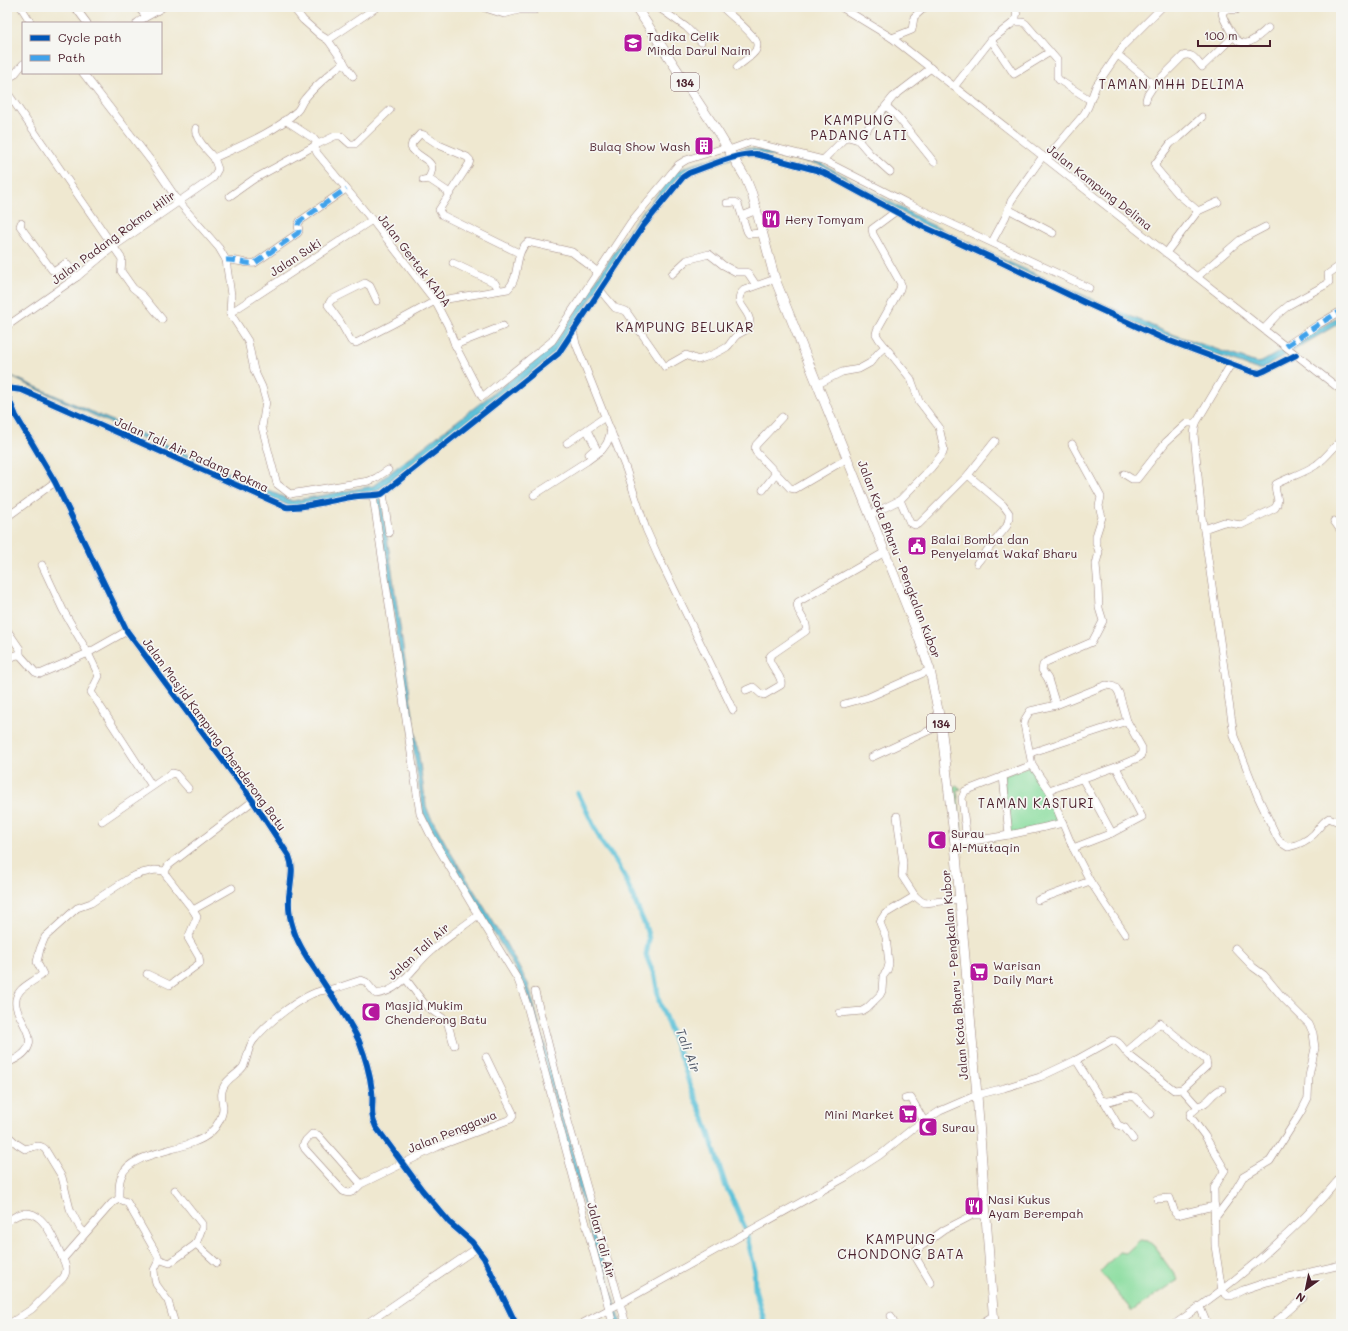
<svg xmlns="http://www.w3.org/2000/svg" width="1348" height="1331" viewBox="0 0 1348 1331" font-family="Mali,sans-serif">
<rect width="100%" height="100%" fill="#f6f6f2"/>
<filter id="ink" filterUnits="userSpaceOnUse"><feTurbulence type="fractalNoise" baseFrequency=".025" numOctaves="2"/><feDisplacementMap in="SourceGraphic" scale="8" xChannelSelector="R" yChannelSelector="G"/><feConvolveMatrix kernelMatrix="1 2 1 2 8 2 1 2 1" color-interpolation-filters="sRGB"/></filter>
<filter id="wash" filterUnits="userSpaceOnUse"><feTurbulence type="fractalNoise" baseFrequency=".012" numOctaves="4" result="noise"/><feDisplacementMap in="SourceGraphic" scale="16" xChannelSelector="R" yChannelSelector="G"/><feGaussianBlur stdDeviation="0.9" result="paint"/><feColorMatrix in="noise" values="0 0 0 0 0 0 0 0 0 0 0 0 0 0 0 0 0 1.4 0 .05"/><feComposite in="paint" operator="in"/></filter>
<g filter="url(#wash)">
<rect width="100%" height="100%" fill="#efe8d0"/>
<!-- green -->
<g fill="#8add9f" stroke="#6a7e65">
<path d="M1032,765L1063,823L1009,835L1003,776Z"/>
<path d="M956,785L961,789L957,790L962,836L958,835L953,789Z"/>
<path d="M1140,1240L1148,1241L1154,1246L1178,1280L1132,1311L1100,1272L1119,1252L1126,1253Z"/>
</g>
<!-- water -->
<g fill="#5bc1d8" stroke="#527082">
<path d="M747,148L819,162L926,222L1004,260L1166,332L1256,363L1262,362L1341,316V322L1262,369H1256L1162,336L925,226L818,164L750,152L680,176L639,225L561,345L548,360L376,492L291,507L7,375V374L292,501L373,486L544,354L556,341L635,221L676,172L688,166Z"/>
<path d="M381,496L426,806L429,814L452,855L500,933L528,984L575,1156L585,1195L621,1324H616L546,1069L539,1034L528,995L522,981L505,951L431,829L423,813L377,499Z"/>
</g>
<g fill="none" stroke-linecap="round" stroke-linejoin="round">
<!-- canal -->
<path stroke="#5bc1d8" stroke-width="5" d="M578,793L602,843L615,860L624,876L645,925L649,939L646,955L655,977L659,1001L684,1066L690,1086L704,1118L726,1187L734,1202L745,1228L754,1267L755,1289L765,1324"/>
</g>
</g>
<g filter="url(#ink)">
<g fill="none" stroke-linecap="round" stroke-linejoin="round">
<!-- minor casing -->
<g stroke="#9c847e" stroke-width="8">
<g id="minor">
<path d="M21,7L31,23"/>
<path d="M75,7L87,23"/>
<path d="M138,7L146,16"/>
<path d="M293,7L303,20L320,35L328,40L353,76"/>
<path d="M482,7L504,14L519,10H535L538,7"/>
<path d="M658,7L686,27L701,42"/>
<path d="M722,7C730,15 752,32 756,41C758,44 757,47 756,50C752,57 742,62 737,67"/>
<path d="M841,7L892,38L1341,390"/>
<path d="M1014,7C1018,12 1017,16 1014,22"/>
<path d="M1236,10L1226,9L1222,13C1223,19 1227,25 1230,30C1242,54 1254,40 1268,28"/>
<path d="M137,23C146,16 155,13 163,7"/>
<path d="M892,38L912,30L914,17L925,7"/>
<path d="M328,40L377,7"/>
<path d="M991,40L1014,74L1050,52"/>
<path d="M1118,55L1154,85L1183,56C1192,52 1196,60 1202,67L1233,37"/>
<path d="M83,73L151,161L179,202L219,248L226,260L231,295L230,313L248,341L254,370L262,387L266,401L262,427L277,484L290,494"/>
<path d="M7,78L14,75L23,64"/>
<path d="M954,87L991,40L1014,22H1023L1026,24L1057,60V77L1059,80L1090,100"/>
<path d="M7,92L122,259L121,271L133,288L143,296L162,319"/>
<path d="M1146,100L1147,96L1154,85"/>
<path d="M886,106L897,116L934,162"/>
<path d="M285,120L314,139L318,144"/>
<path d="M196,128C193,137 208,151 214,158C242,145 274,133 297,111C300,108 301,104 303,101C314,86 330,74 344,62"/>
<path d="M857,139L870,154L890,172"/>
<path d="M314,146L317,153L372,220L435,301L448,326L455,345L482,397L552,341L631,222L678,165L686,160L727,147"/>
<path d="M729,150L751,142L823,160L909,204L1089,288"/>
<path d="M1047,159L1055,148L1084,114L1088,107L1096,86L1124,45L1162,7"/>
<path d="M823,160L845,138L848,137L855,139L860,138L893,97L931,68"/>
<path d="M428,179C441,159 418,160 411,147L412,143L420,134L424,135L439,145L467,157L470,160L469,164L450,193"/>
<path d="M423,180L429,179L450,193L439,210L442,215L519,253"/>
<path d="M230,196L254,179L318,144L335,136H341L350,144H355L390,110"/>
<path d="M727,203L735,202L738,204L747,231L749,234L762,233"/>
<path d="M1008,209L1053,233"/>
<path d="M1198,211L1178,194L1156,168L1155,164L1171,143L1180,137L1202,117"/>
<path d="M742,216L757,210"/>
<path d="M21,223L20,226L52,270L55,271L66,263L77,277"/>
<path d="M992,242L1006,216L1011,201L1043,156"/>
<path d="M1166,253L1198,211L1218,202"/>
<path d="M226,260C236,259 246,265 255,263L298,233L299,231L298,225L300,221L346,189"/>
<path d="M453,263L495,283L499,290"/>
<path d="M672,274L687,260L709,254L723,265L736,272H746L748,273L756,285"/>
<path d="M1197,277L1240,240L1265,227"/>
<path d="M600,290L615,308L626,311L665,367"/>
<path d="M377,301L370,286L365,283L331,300L328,305L339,320L351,341L356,343L391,325L435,301L508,289C521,276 513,253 528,242L572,252L598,272"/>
<path d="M230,313L372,220"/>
<path d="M7,326L77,277L113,247L213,178L218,169L214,158"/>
<path d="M1264,329L1277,315L1289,305L1327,284L1329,282L1328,274L1341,265"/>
<path d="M573,330L576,344L626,469L646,529L658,556L733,710"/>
<path d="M455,345L503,326"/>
<path d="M1286,346L1319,324L1341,311"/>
<path d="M670,364L686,355L698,360C707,357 718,353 727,347C731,344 732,339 737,335C741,332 750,330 750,323C751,310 730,302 744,290L775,279"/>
<path d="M1231,364L1196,423L1194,434L1202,517L1234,736L1258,797L1277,837L1280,842L1288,847C1298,845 1307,841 1314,834C1319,828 1322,822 1329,818L1341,823"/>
<path d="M818,384L842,372L859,369L870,363L879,352L885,347"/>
<path d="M7,388L22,390L286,507C302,509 334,499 351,497C362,495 372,496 382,494L558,354L643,226L683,177L689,173C710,166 733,154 756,154L816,170L824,173L924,227L1003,263L1086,303L1162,338L1250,371L1259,373L1264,371L1296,355"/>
<path d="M7,395L16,416L55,482L127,631L253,801L289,856C294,868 291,877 290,889C288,901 289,916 293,928C297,943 307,958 316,971C330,994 348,1017 359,1041C365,1056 370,1075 372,1091C374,1105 369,1113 376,1127L422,1190L450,1223L472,1242L484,1258L516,1324"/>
<path d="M587,430L596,448L589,454"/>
<path d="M567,443L605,417"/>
<path d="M776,473L756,452L755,448L756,445L782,417"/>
<path d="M1124,474L1132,479H1137L1166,442L1187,423H1196"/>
<path d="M968,475L1003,505L1009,513V518L1007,526L977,563"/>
<path d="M763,490L776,473L790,488L795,489L848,458"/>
<path d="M383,493L389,533"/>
<path d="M290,494L369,481L376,478L388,470"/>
<path d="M534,495L587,461L602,450L607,443L611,431"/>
<path d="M373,496L420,814L430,834L478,915"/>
<path d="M900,500L910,523L915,525L919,524L968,475L995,441"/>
<path d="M870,515L900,500L931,468L943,453L944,449L939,427L919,401L911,379L879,339L876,334L877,330L900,289L901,284L873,234L872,229L895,212"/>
<path d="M7,517L55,482"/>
<path d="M1334,521L1341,531"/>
<path d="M1204,529L1224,522L1241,525L1275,508C1282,499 1273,493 1276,484C1289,477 1304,473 1316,465C1326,458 1333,448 1341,440"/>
<path d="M42,565L63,610L88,653L99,676L91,692L152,786"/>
<path d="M7,630L20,649V655"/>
<path d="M7,661C11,658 14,654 20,655L35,672L40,674L88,653L127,631"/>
<path d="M746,690L753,687L761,694L764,695L781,685C783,676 770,667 769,658L771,655L806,631C809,620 794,612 798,602L885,552"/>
<path d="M844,704L869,697L930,670"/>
<path d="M1056,705L1048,679L1042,670L1043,665L1046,662L1092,642L1103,621L1099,608L1098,588L1096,564L1099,552L1096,543V536L1102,517L1099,506L1101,497L1072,444"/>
<path d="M1030,753L1127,721"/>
<path d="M872,757L941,725"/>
<path d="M1116,767L1142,817L1112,833L1073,848L1049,790Z"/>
<path d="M1003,776L1009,835"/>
<path d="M1082,778L1112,833"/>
<path d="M1049,790L1032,765L1024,724L1025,719L1030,711L1056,705L1106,685L1112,686L1116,688L1119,693L1127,721L1142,748V752L1140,757L1116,767"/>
<path d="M897,816L903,863L902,876L915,896L921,901L925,903L960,899"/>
<path d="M102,821L172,773L176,774L188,788"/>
<path d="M967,842L962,798L965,791L1032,765"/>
<path d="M955,844L1009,835L1063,823"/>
<path d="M1073,848L1090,881L1125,934"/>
<path d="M232,888L193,910L166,875L165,871L169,865L253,801"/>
<path d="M1038,900L1090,881"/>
<path d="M147,974L170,985L200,963L199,957L188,938L197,917L193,910"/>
<path d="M405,978L427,1007L447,1021L454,1045"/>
<path d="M535,992L568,1121L626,1324"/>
<path d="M840,1013L862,1011L867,1008L880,995L882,991L883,976L887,971L889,964L886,937L880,923L881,920L885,914L915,896"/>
<path d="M1076,1060L1101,1100C1112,1105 1123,1093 1135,1097L1151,1114"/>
<path d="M7,1063C60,1042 0,1015 20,991C25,985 36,980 43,974L37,962L40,949L45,937L77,908L91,903L131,877L142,873L155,870L165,871"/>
<path d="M1182,1089L1197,1106L1196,1109L1191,1113L1190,1116L1205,1136L1225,1170L1214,1188L1215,1246L1222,1291L1228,1296H1231L1243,1290L1267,1282L1341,1265"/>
<path d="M905,1099L909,1098H911L924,1121"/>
<path d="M1104,1101L1118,1125L1125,1128L1133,1139"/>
<path d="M1197,1106C1208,1106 1212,1091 1222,1089"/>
<path d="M7,1135L17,1144L25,1149C32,1148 38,1143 45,1149L62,1177L70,1209L80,1228L85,1233"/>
<path d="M361,1184L318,1135L312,1134L306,1140L303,1145L305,1149L343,1191C351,1196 356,1189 361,1184L439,1146L511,1119L513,1116V1113L486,1057"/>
<path d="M175,1190L202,1224V1228L196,1244"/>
<path d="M119,1199C119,1191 118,1183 122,1175C131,1151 191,1151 210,1133C217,1127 223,1116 223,1107C222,1099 220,1093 224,1086C228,1078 238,1074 243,1067C248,1059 247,1049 253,1041C266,1024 299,997 320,991C324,990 328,990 332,989C342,987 352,983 361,980L366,982L376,994C401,992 414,965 431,951C446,938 463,927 478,915L518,980L526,1002L613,1324"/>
<path d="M1157,1199L1170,1198L1175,1213L1177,1215L1205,1208L1215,1206"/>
<path d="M1215,1218L1233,1194L1243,1177L1270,1161L1301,1112L1308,1098L1309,1076L1315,1048L1313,1033L1309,1024L1284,999L1264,975L1253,967L1235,948"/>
<path d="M7,1222C38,1195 52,1235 63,1259L112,1203L119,1199L127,1202L158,1256V1262L154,1270L155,1280L156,1284L168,1301L175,1324"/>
<path d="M158,1259L170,1263L196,1244L217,1263"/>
<path d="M931,1283L915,1256V1251L944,1230L973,1215H986"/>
<path d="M1200,1307L1207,1324"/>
<path d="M891,1316L895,1324"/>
<path d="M9,1324L32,1309L63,1278C68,1271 66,1266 63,1259"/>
<path d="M366,1324L477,1248"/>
<path d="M581,1324L621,1303L846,1177L880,1155L912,1129L940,1111L977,1095L1004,1088L1040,1077L1076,1060L1112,1040C1120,1040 1124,1051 1130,1056L1174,1090L1182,1089L1207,1066L1206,1060L1160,1023L1126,1052"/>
<path d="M980,1324L993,1316"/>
<path d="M1175,1324C1236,1282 1293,1234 1341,1177"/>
<path d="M1273,1324L1303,1298"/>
</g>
</g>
<!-- major casing -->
<g stroke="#9c847e" stroke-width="10">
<path id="major" d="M636,7L719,134L746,179L752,194L775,279L915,627L930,670L941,725L955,844L977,1095L994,1324"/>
</g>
<!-- minor -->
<use href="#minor" stroke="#fff" stroke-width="7"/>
<!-- major -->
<use href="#major" stroke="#fff" stroke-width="9"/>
<!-- quiet -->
<g stroke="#40a2eb" stroke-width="5" stroke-dasharray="10 5" stroke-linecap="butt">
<path d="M226,260C236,259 246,265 255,263L298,233L299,231L298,225L300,221L346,189"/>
<path d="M1286,346L1319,324L1341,311"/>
</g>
<!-- cycleway casing -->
<g stroke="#f6f6f2" stroke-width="8">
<g id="cycleway">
<path d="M7,388L22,390L286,507C302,509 334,499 351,497C362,495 372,496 382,494L558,354L643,226L683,177L689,173C710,166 733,154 756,154L816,170L824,173L924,227L1003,263L1086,303L1162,338L1250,371L1259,373L1264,371L1296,355"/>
<path d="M7,395L16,416L55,482L127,631L253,801L289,856C294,868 291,877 290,889C288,901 289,916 293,928C297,943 307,958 316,971C330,994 348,1017 359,1041C365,1056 370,1075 372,1091C374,1105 369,1113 376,1127L422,1190L450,1223L472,1242L484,1258L516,1324"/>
</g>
</g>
<!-- cycleway -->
<use href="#cycleway" stroke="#0057b8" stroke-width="6"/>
</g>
</g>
<!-- icons -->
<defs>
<g id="school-square" transform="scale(1)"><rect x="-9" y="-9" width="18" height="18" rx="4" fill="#b5179e" stroke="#f6f6f2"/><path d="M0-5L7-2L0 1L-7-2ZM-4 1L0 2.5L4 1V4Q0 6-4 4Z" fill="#fff"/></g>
<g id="building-square" transform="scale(1)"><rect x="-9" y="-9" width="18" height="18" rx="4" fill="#b5179e" stroke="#f6f6f2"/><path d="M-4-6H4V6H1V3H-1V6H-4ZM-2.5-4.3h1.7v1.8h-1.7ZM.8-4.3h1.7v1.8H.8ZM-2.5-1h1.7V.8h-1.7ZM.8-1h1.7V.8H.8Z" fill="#fff"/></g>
<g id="restaurant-square" transform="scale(1)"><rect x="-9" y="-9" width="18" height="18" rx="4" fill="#b5179e" stroke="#f6f6f2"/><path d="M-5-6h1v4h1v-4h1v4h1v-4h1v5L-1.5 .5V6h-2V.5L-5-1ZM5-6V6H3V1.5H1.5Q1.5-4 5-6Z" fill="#fff"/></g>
<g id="civic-square" transform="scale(1)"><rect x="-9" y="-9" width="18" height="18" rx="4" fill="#b5179e" stroke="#f6f6f2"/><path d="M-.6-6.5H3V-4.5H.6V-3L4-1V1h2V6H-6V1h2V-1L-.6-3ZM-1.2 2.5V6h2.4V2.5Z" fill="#fff"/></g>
<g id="mosque-square" transform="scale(1)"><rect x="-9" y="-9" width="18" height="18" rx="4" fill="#b5179e" stroke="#f6f6f2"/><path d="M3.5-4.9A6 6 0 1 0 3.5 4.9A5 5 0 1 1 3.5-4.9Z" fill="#fff"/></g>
<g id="supermarket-square" transform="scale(1)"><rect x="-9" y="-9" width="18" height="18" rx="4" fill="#b5179e" stroke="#f6f6f2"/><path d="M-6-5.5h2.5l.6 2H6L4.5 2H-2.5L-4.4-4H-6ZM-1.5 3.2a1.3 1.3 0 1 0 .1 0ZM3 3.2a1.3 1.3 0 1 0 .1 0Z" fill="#fff"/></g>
</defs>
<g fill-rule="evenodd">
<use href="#school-square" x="633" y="43"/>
<use href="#building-square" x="704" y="146"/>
<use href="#restaurant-square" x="771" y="219"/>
<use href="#civic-square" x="917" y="546"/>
<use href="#mosque-square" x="937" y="840"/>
<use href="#supermarket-square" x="979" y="972"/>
<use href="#mosque-square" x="371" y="1012"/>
<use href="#supermarket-square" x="908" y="1114"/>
<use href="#mosque-square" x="928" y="1127"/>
<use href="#restaurant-square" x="974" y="1206"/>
</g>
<g text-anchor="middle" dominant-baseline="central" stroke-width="3.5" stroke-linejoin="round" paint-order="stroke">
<!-- shield labels -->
<g fill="#f6f6f2" stroke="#7e6067" stroke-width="1">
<rect x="671" y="73" width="28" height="18" rx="3"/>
<rect x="927" y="714" width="28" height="18" rx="3"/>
</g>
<g font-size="11" font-weight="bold" fill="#4a1f2b">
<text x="685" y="82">134</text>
<text x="941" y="723">134</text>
</g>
<!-- poi labels -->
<g font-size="12" fill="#4a1f2b" stroke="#f6f6f2" text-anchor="start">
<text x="647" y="36">Tadika Celik<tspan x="647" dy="14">Minda Darul Naim</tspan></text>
<text x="690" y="146" text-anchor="end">Bulaq Show Wash</text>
<text x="785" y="219">Hery Tomyam</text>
<text x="931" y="539">Balai Bomba dan<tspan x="931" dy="14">Penyelamat Wakaf Bharu</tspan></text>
<text x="951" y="833">Surau<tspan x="951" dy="14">Al-Muttaqin</tspan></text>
<text x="993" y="965">Warisan<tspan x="993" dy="14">Daily Mart</tspan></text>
<text x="385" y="1005">Masjid Mukim<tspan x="385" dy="14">Chenderong Batu</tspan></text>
<text x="894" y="1114" text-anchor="end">Mini Market</text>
<text x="942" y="1127">Surau</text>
<text x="988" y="1199">Nasi Kukus<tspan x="988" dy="14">Ayam Berempah</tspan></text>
</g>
<!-- street labels -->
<g font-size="12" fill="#4a1f2b" stroke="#f6f6f2">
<text transform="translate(1100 187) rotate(38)">Jalan Kampung Delima</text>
<text transform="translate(113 237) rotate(-36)">Jalan Padang Rokma Hilir</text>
<text transform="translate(295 257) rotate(-33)">Jalan Suki</text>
<text transform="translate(415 260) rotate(53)">Jalan Gertak KADA</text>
<text transform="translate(192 454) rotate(24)">Jalan Tali Air Padang Rokma</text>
<text transform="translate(900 559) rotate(69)">Jalan Kota Bharu - Pengkalan Kubor</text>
<text transform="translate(215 734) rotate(54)">Jalan Masjid Kampung Chenderong Batu</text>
<text transform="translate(418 951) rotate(-42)">Jalan Tali Air</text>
<text transform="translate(954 975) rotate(-95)">Jalan Kota Bharu - Pengkalan Kubor</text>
<text transform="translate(452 1131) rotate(-22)">Jalan Penggawa</text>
<text transform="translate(602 1240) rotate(75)">Jalan Tali Air</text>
</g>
<!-- neighbourhood labels -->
<g font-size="13" letter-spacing="1" fill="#4a1f2b" stroke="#f6f6f2">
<text x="1172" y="83">TAMAN MHH DELIMA</text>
<text x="859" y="119">KAMPUNG<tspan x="859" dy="15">PADANG LATI</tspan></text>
<text x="685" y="326">KAMPUNG BELUKAR</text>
<text x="1036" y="802">TAMAN KASTURI</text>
<text x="901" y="1238">KAMPUNG<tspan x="901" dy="15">CHONDONG BATA</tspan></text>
</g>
<!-- water labels -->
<g font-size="13" font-style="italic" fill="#505868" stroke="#f6f6f2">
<text transform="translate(689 1050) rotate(69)">Tali Air</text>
</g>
</g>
<!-- margin -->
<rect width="1348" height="1331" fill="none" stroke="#f6f6f2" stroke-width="24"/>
<!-- legend -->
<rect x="22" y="22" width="140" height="52" fill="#f6f6f2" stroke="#b1a0a2"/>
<rect x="30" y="35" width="20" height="6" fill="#0057b8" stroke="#b1a0a2"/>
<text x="58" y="42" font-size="12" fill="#4a1f2b">Cycle path</text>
<rect x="30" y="55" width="20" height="6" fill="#40a2eb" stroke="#b1a0a2"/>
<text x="58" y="62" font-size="12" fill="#4a1f2b">Path</text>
<!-- north arrow -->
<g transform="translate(1306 1289) rotate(213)" stroke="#f6f6f2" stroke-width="3" paint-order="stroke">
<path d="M0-3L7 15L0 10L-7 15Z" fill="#4a1f2b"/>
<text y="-6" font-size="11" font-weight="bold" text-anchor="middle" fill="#4a1f2b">N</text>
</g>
<!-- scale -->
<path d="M1198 40v6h72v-6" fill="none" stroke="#4a1f2b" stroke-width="2"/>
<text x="1204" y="40" font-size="12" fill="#4a1f2b" stroke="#f6f6f2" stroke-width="3" paint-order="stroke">100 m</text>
</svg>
